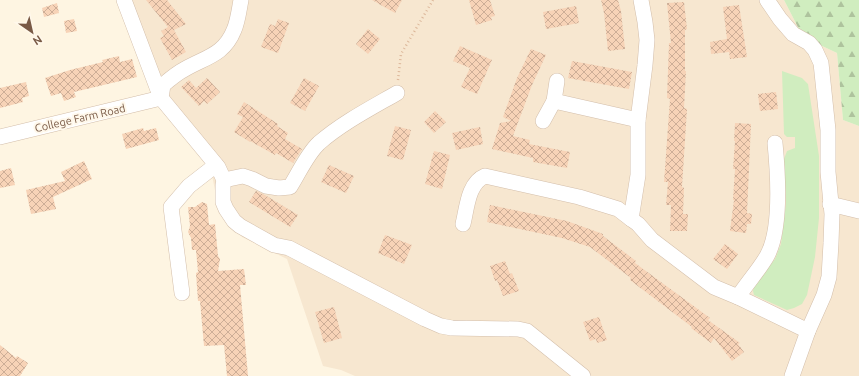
<svg xmlns="http://www.w3.org/2000/svg" width="859" height="376" viewBox="0 0 859 376" font-family="Ubuntu,sans-serif">
<defs>
<pattern id="forest-firs" width="22" height="20" patternUnits="userSpaceOnUse"><rect width="22" height="20" fill="#d0edbf"/><path d="M5 1l3.5 6h-7zM16 11l3.5 6h-7z" fill="#aec39d"/></pattern>
<pattern id="building-cross-hatch" width="8" height="8" patternUnits="userSpaceOnUse"><rect width="8" height="8" fill="#f7d3b7"/><path d="M0 0l8 8M0 8l8-8" fill="none" stroke="#cdae97"/></pattern>
</defs>
<rect width="100%" height="100%" fill="#fef5e2"/>
<!-- residential -->
<path fill="#f7e7d0" d="M117,0H784L803,37L837,53L843,120L859,126V376H355L341,370L323,366L287,259L242,237L219,211L212,175L201,149L160,108Z"/>
<!-- grass -->
<path fill="#d0edbf" d="M782,71L802,78L808,84L819,156V218L815,257L807,295L802,304L794,308L787,310L754,295L753,291L754,286L775,259L781,244L786,203L784,159L787,151L795,148V137H787L784,134Z"/>
<!-- forest -->
<path fill="url(#forest-firs)" d="M784,0H859V126L843,120L837,53L803,37Z"/>
<!-- building -->
<g fill="url(#building-cross-hatch)">
<path d="M146,0H167L186,24L174,30L186,52L172,60L160,38L164,36L161,31L168,27Z"/>
<path d="M372,0H402L395,13Z"/>
<path d="M469,0H490L495,16L491,17L492,20L476,25Z"/>
<path d="M601,0H618L621,11L625,49L608,51L604,13Z"/>
<path d="M684,2L687,29L685,30V71H686L684,108L687,109L682,187L684,188L683,214H688L687,231H670L671,205H666L668,182H664L670,99L667,98L669,43H671L667,3Z"/>
<path d="M57,3L59,13L44,17L42,8Z"/>
<path d="M739,5L747,57L730,59L729,52L711,54L710,42L727,39L723,7Z"/>
<path d="M576,6L579,23L546,29L543,12Z"/>
<path d="M74,19L77,31L66,33L64,21Z"/>
<path d="M278,19L289,23L278,53L261,47L270,24L275,26Z"/>
<path d="M368,29L380,39L368,54L356,44Z"/>
<path d="M460,46L492,60L477,94L461,87L470,68L453,61Z"/>
<path d="M531,49L546,55L532,85L513,136L530,140L529,144L570,152L567,168L533,162V158L492,149L500,123L511,121L503,117L517,78Z"/>
<path d="M119,56L120,62L132,59L137,77L74,92L76,97L64,101L61,93L51,96L45,78L70,70L103,62L102,60Z"/>
<path d="M572,61L632,72L629,89L568,78Z"/>
<path d="M207,78L220,92L207,104L204,101L199,106L181,87L189,80L196,88Z"/>
<path d="M304,78L319,86L305,111L290,103Z"/>
<path d="M26,82L29,96L22,98L23,102L0,108V88Z"/>
<path d="M776,92L778,109L760,111L758,94Z"/>
<path d="M244,102L278,124L277,126L288,133L285,139L302,149L293,163L276,153L275,155L250,141V142L234,132L243,117L237,114Z"/>
<path d="M435,111L446,122L434,133L424,122Z"/>
<path d="M735,123L751,124L747,213L752,214L751,224H747L746,233L730,231L734,200H733L735,169H733L735,141H734Z"/>
<path d="M395,126L411,130L403,160L387,156Z"/>
<path d="M480,127L483,144L456,150L452,133Z"/>
<path d="M143,128L144,131L156,128L159,140L126,149L122,134Z"/>
<path d="M434,151L450,155L442,189L425,184Z"/>
<path d="M84,161L92,179L53,197L56,209L31,214L26,190L65,181L61,172Z"/>
<path d="M329,165L354,176L346,193L321,182Z"/>
<path d="M11,168L15,185L0,188V171Z"/>
<path d="M256,191L265,195L298,215L290,227L249,202Z"/>
<path d="M202,202L207,204L209,225L215,224L218,256L220,259L218,271L244,269L246,285H240L248,376H227L224,345L204,346L200,301H198L196,273L198,272L196,250H192L191,238L188,232L190,226L188,207H195Z"/>
<path d="M490,205L567,221L603,234V236L636,261L635,263L710,318L708,320L740,343L738,344L744,352L732,361L714,338L711,343L691,328L692,327L630,280L631,278L590,247L562,238L487,222Z"/>
<path d="M385,235L412,245L404,264L378,253Z"/>
<path d="M725,244L738,254L727,269L713,259Z"/>
<path d="M505,261L510,274L512,273L519,291L503,296L497,280L495,281L490,266Z"/>
<path d="M334,307L342,338L324,343L315,312Z"/>
<path d="M599,317L607,340L597,343L596,339L590,341L583,322Z"/>
<path d="M0,345L16,358L17,356L28,363L20,376H0Z"/>
</g>
<g fill="none" stroke-linecap="round" stroke-linejoin="round">
<!-- minor casing -->
<g stroke="#d3beaa" stroke-width="16">
<g id="minor">
<path d="M124,0L161,98L218,167L224,180L223,185V202L226,209L234,221L240,226L274,245L289,248L425,319L441,326L452,328L518,329L527,331L583,376"/>
<path d="M641,0L645,22L647,40L645,65L638,120V175L631,219L638,224L652,240L714,287L738,297L808,331L824,295L829,277L831,243L832,214L828,172V130L821,63L815,50L809,43L793,34L780,19L767,0"/>
<path d="M161,98L163,85C170,79 177,73 185,69C206,57 224,55 234,30C238,21 239,10 241,0"/>
<path d="M554,101L638,120"/>
<path d="M543,121L554,101L557,81"/>
<path d="M0,137L161,98"/>
<path d="M224,180L243,176L252,179L266,186L279,188L290,187C299,173 307,154 319,143C342,123 371,108 397,93"/>
<path d="M830,204L859,211"/>
<path d="M463,224C467,208 468,183 485,176L579,197L618,209L631,219"/>
<path d="M182,293L171,207L189,186L216,165"/>
<path d="M738,297C747,283 759,270 767,256C782,229 778,174 775,143"/>
<path d="M792,376L808,331"/>
</g>
</g>
<!-- path -->
<path stroke="#dcb79a" stroke-width="2.5" stroke-dasharray="1 3" stroke-linecap="butt" d="M398,80L401,54L433,0"/>
<!-- minor -->
<use href="#minor" stroke="#fff" stroke-width="15"/>
</g>
<g text-anchor="middle" dominant-baseline="central" stroke-width="4" stroke-linejoin="round" paint-order="stroke">
<!-- street labels -->
<g font-size="11" fill="#795a46" stroke="#fff8eb">
<text transform="translate(80 118) rotate(-13)">College Farm Road</text>
</g>
</g>
<!-- north arrow -->
<g transform="translate(32 32) rotate(146)" stroke="#fff8eb" stroke-width="3" paint-order="stroke">
<path d="M0-3L7 15L0 10L-7 15Z" fill="#795a46"/>
<text y="-6" font-size="11" font-weight="bold" text-anchor="middle" fill="#795a46">N</text>
</g>
</svg>
